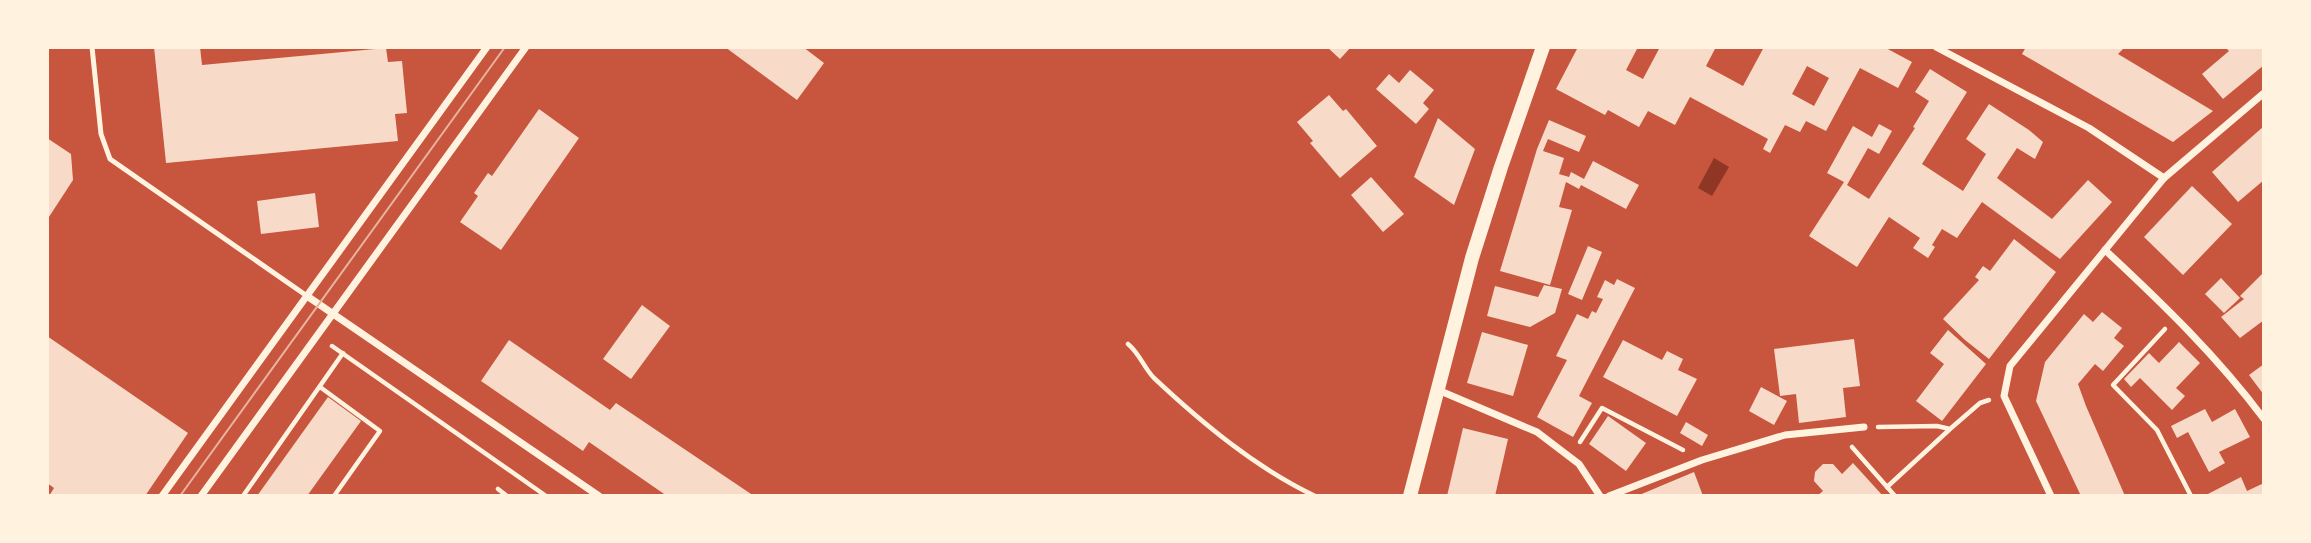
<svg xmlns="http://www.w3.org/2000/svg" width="2311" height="543" viewBox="0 0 2311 543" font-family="'Sofia Sans Condensed',sans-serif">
<rect width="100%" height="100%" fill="#c8553d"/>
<!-- water -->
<path fill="#8f3625" d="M1714,158L1729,167L1712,196L1698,188Z"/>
<!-- building -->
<g fill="#f7dbc8" fill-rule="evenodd">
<path d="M154,47H200L202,65L386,48L388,62L402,61L407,113L395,114L398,141L166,163Z"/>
<path d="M725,47H803L824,63L797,100Z"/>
<path d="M1327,47H1351L1340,59Z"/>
<path d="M1578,47H1638L1626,70L1643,79L1660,47H1716L1706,66L1743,86L1764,47H1884L1912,62L1898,88L1860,68L1826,131L1806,121L1800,132L1785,125L1770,153L1763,149L1768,139L1690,97L1675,125L1648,111L1639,127L1608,110L1605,115L1556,89ZM1807,66L1829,78L1814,106L1792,94Z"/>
<path d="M2026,47H2125L2118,54L2213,111L2173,142L2022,54Z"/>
<path d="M2225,47H2264V65L2223,99L2202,74L2229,51Z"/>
<path d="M1930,69L1967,92L1922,164L1963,191L1986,154L1966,139L1989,104L2029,130L2043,142L2035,159L2017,148L1997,178L2052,219L2088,180L2112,202L2060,259L1982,202L1957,238L1942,229L1932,245L1935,247L1928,258L1913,248L1920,238L1889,217L1857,267L1809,236L1844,182L1827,173L1853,126L1872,137L1879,124L1892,131L1879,154L1868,148L1847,185L1869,199L1915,128L1913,127L1929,101L1915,92Z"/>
<path d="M1410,70L1434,90L1423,103L1429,109L1416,124L1376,89L1389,74L1399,83Z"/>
<path d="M1329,95L1343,111L1346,109L1377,146L1340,178L1310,143L1313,141L1297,122Z"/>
<path d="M539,109L579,138L501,250L460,222L478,196L474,193L488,173L492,176Z"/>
<path d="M1438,118L1475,149L1454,205L1414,177Z"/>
<path d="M1549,120L1586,136L1579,152L1548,139L1543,151L1564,158L1559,174L1569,177L1571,172L1584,179L1593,161L1639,185L1626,209L1581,185L1579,189L1566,182L1559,207L1572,210L1550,285L1500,271L1537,149Z"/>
<path d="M2264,126V180L2238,202L2212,172Z"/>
<path d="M47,138L71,154L73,180L47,220Z"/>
<path d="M1371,177L1404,214L1383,232L1351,195Z"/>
<path d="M2192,186L2232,224L2183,275L2144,237Z"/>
<path d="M315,193L319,227L261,234L257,201Z"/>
<path d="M2014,239L2056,272L1989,359L1965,340L1943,319L1979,280L1975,277L1983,266L1990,271Z"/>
<path d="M1588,246L1602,252L1582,300L1568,294Z"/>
<path d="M2264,272V320L2240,338L2221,317L2244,299L2240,296Z"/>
<path d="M2221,278L2240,298L2224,313L2205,294Z"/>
<path d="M1617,279L1635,288L1579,396L1592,403L1573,437L1537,417L1567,360L1556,356L1577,314L1588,319L1592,311L1596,313L1603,299L1597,297L1605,280L1614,285Z"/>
<path d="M1544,285L1562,289L1555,313L1530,327L1487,316L1495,286L1538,297Z"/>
<path d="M642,305L670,326L631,379L603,359Z"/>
<path d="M2102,312L2122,328L2114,338L2124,346L2103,371L2095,364L2078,384L2086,406L2125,496H2081L2036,401L2045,362L2084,314L2093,322Z"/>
<path d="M1948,330L1986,364L1942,421L1916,401L1944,364L1930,353Z"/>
<path d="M1482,332L1528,345L1513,396L1467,383Z"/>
<path d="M47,336L188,433L145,496H49L54,488L47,483Z"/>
<path d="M1854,339L1860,386L1843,388L1846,417L1799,423L1796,394L1780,396L1774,349Z"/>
<path d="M509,340L610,410L616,403L754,496H667L589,442L583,451L481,381Z"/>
<path d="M1623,340L1662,360L1667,351L1683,359L1678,370L1697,379L1677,416L1603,377Z"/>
<path d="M2179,342L2200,363L2176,388L2185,396L2172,410L2140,378L2131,387L2124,379L2149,353L2159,363Z"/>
<path d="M2264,364V395L2249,375Z"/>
<path d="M1761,387L1787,401L1774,425L1749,411Z"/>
<path d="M328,397L361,421L307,496H257Z"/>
<path d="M2205,409L2212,422L2235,409L2250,437L2219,452L2225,463L2209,472L2188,432L2177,438L2171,426Z"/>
<path d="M1608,416L1646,443L1626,471L1589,444Z"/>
<path d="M1686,422L1708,435L1702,446L1680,433Z"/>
<path d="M1463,428L1508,439L1495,496H1447Z"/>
<path d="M1853,463L1883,496H1817L1823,491L1814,481L1815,472L1823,464H1833L1842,474Z"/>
<path d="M1694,472L1703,496H1637L1663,485Z"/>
<path d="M2241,477L2247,491L2264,483V496H2204Z"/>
</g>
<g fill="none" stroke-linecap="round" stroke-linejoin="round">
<!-- path -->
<g stroke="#fff3e0" stroke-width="4.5">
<path d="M2165,329L2113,385L2157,430L2191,496"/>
<path d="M1128,344C1140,354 1144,368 1154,378C1202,423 1256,468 1315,496"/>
<path d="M332,346L546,496"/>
<path d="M320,387L380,431L334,496"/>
<path d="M1878,427L1937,426L1950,429L1980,403L1989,400"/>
<path d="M1580,442L1602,408L1683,450"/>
<path d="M1852,447L1895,496"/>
<path d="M1887,487L1949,430"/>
<path d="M498,489L507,496"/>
<path d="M243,496L343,353"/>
</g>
<!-- service -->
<path stroke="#fff3e0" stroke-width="5" d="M92,47L101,134L110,159L307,296"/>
<!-- minor -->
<g stroke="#fff3e0" stroke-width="7">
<path d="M1936,47L2089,128L2164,178"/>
<path d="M2105,250C2162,303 2217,356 2264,419"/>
<path d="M307,296L599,496"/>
<path d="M1438,390L1537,432L1579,464L1600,496"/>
<path d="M162,496L487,47"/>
<path d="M201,496L526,47"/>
<path d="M1609,496L1702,460L1785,435L1864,427"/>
<path d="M2051,496L2004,396L2010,366L2164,178L2264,93"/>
</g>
<!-- secondary -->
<path stroke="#fff3e0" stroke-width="14" d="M1410,496L1472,258L1501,167L1543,47"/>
<!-- tram -->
<path stroke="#e9b49f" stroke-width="2" d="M180,496L505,47"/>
</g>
<!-- border -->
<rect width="2311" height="543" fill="none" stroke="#fff3e0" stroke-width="98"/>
</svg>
